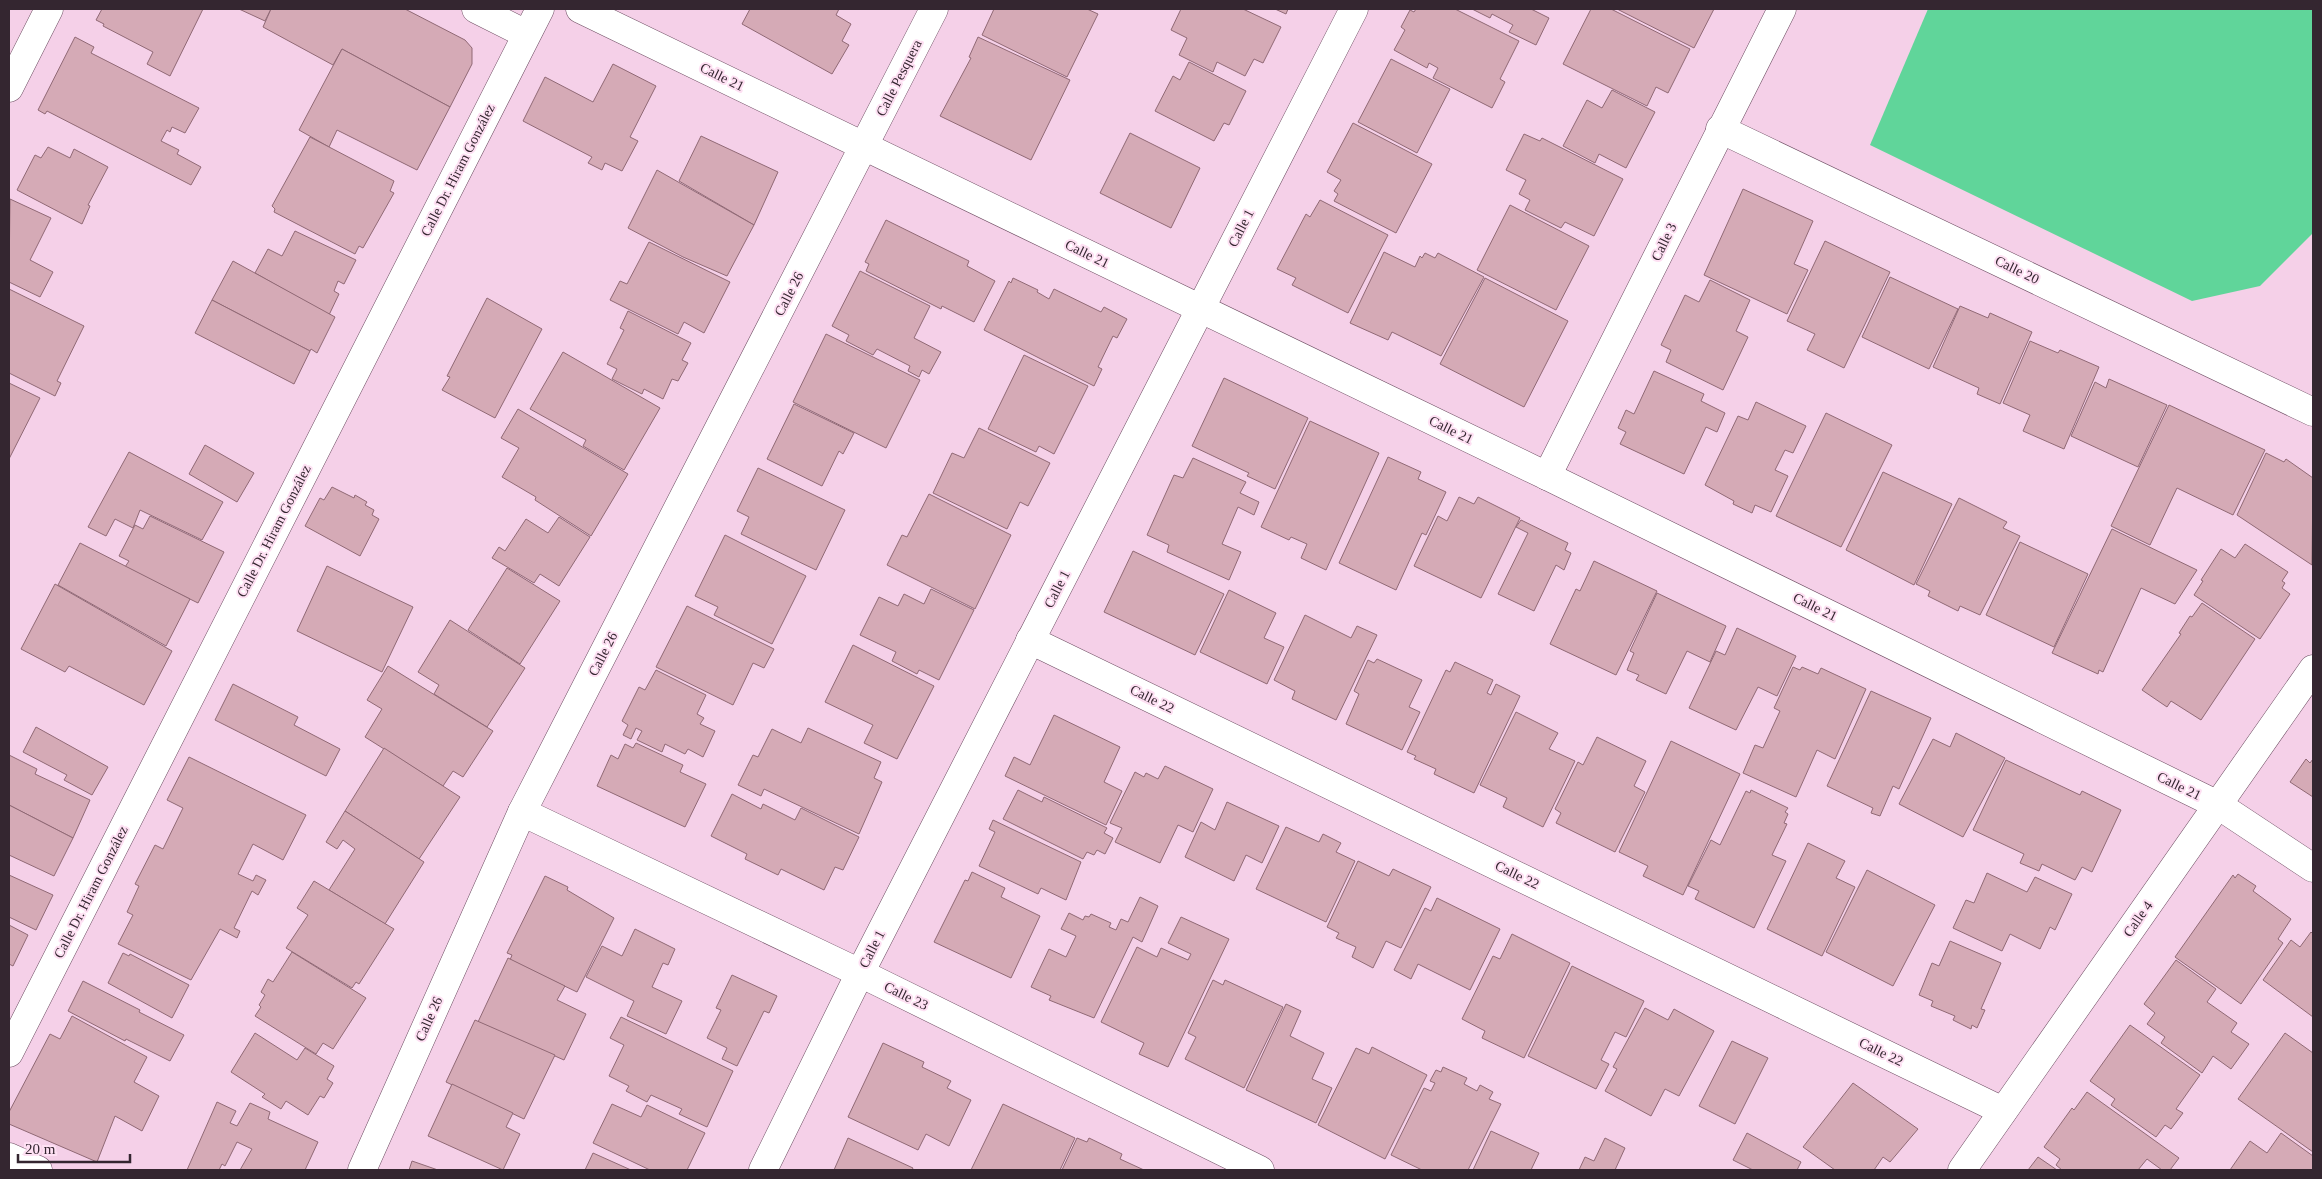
<svg xmlns="http://www.w3.org/2000/svg" width="2322" height="1179" viewBox="0 0 2322 1179" font-family="Georgia,serif">
<rect width="100%" height="100%" fill="#f5d0e8"/>
<!-- green -->
<path fill="#60d59a" d="M1928,9H2313V233L2260,286L2192,301L1870,145Z"/>
<!-- building -->
<g fill="#d5aab6" stroke="#906975">
<path d="M102,9H203L170,76L147,64L153,52L103,26L104,24L96,20Z"/>
<path d="M239,9H271L265,21Z"/>
<path d="M271,9H405L465,40L472,48V64L450,107L342,49L333,65L263,27Z"/>
<path d="M750,9H839L836,15L851,24L842,41L849,45L832,74L742,24Z"/>
<path d="M994,9H1087L1098,14L1067,77L982,35Z"/>
<path d="M1181,9H1243L1281,27L1263,63L1254,59L1245,76L1217,62L1213,72L1179,55L1187,38L1171,30Z"/>
<path d="M1275,9H1288L1286,14Z"/>
<path d="M1416,9H1455L1519,41L1500,79L1505,82L1492,108L1433,78L1438,68L1429,63L1427,68L1394,50L1405,30L1401,27L1410,10L1414,12Z"/>
<path d="M1472,9H1531L1549,18L1536,45L1509,32L1513,25L1492,14L1490,18Z"/>
<path d="M1591,9H1611L1690,49L1668,93L1656,87L1647,106L1563,64Z"/>
<path d="M1617,9H1714L1694,48Z"/>
<path d="M75,37L94,47L91,53L199,108L185,133L172,127L170,132L167,130L161,141L179,150L177,154L201,167L191,185L47,111L45,114L38,110Z"/>
<path d="M978,37L1070,80L1031,160L940,116L971,58L969,57Z"/>
<path d="M342,49L450,107L417,170L337,130L329,147L299,130Z"/>
<path d="M1391,59L1450,89L1417,153L1358,122Z"/>
<path d="M1189,62L1246,91L1229,125L1224,123L1214,141L1155,111L1173,76L1180,80Z"/>
<path d="M613,64L656,86L630,137L638,141L622,171L605,163L602,170L588,163L592,157L523,121L545,77L593,102Z"/>
<path d="M1612,90L1655,112L1626,168L1599,154L1595,163L1563,146L1587,100L1602,108Z"/>
<path d="M1353,123L1432,164L1396,233L1334,201L1338,194L1334,191L1341,180L1327,172Z"/>
<path d="M1130,133L1200,168L1171,228L1100,193Z"/>
<path d="M1524,134L1540,141L1542,138L1623,179L1594,236L1565,222L1561,228L1525,210L1530,200L1519,194L1526,180L1506,170Z"/>
<path d="M701,136L778,172L754,225L679,181Z"/>
<path d="M310,137L394,181L390,191L394,193L363,248L359,246L355,254L274,212L275,209L272,206Z"/>
<path d="M48,147L70,158L74,149L108,167L88,205L90,206L82,224L17,190L35,155L41,158Z"/>
<path d="M657,170L754,225L727,276L683,257L628,228Z"/>
<path d="M1743,189L1813,221L1794,264L1808,270L1787,314L1704,275Z"/>
<path d="M10,199L51,218L30,260L53,272L40,297L9,282Z"/>
<path d="M1320,200L1388,235L1348,313L1292,285L1296,278L1277,269L1306,214L1310,217Z"/>
<path d="M1510,205L1589,246L1556,310L1477,270Z"/>
<path d="M886,220L969,261L967,266L995,281L974,322L942,306L941,309L866,271L869,264L865,262Z"/>
<path d="M295,231L356,260L344,284L338,281L334,291L339,294L329,315L255,273L268,249L282,256Z"/>
<path d="M1825,241L1890,272L1844,368L1807,350L1815,334L1787,321Z"/>
<path d="M649,242L730,282L704,333L684,322L678,334L610,300L620,281L627,284Z"/>
<path d="M1384,252L1415,267L1420,256L1422,258L1425,253L1435,258L1438,253L1484,277L1441,356L1392,332L1388,340L1350,323Z"/>
<path d="M233,261L335,317L317,353L311,349L310,351L212,300Z"/>
<path d="M860,271L930,306L914,338L941,352L929,374L922,370L919,377L908,371L910,366L877,349L873,355L846,341L849,335L832,326Z"/>
<path d="M1890,277L1958,309L1929,369L1862,337Z"/>
<path d="M1013,278L1038,290L1037,292L1049,299L1054,289L1101,312L1104,307L1127,319L1117,338L1113,336L1098,367L1102,369L1094,386L984,330L1009,281L1011,283Z"/>
<path d="M1485,278L1568,321L1524,407L1440,364Z"/>
<path d="M1710,280L1750,300L1736,331L1748,337L1723,390L1666,362L1671,350L1661,345L1685,295L1699,302Z"/>
<path d="M9,289L84,326L57,381L61,383L55,396L9,373Z"/>
<path d="M487,298L542,329L495,418L442,390L450,377L447,376Z"/>
<path d="M212,300L310,351L294,384L195,333Z"/>
<path d="M1960,306L1988,318L1990,313L2032,332L2000,404L1977,394L1979,388L1933,367Z"/>
<path d="M628,311L691,343L682,360L688,363L678,381L672,379L663,399L644,389L642,394L612,379L617,369L607,364L624,330L620,328Z"/>
<path d="M826,334L920,380L886,448L793,402Z"/>
<path d="M2030,341L2058,353L2060,350L2099,367L2064,449L2023,431L2030,415L2003,403Z"/>
<path d="M563,352L660,408L624,470L583,446L586,440L530,409Z"/>
<path d="M1024,355L1088,386L1054,454L1039,446L1036,452L988,429Z"/>
<path d="M1654,371L1704,394L1701,401L1725,413L1717,432L1706,427L1684,474L1620,444L1626,432L1618,428L1626,410L1634,414Z"/>
<path d="M1224,378L1308,418L1275,489L1247,476L1249,473L1192,446Z"/>
<path d="M2109,379L2167,405L2138,467L2071,436L2095,382L2106,388Z"/>
<path d="M9,383L40,398L9,459Z"/>
<path d="M1756,402L1806,426L1793,453L1785,450L1775,470L1788,476L1771,512L1755,505L1752,513L1733,504L1734,501L1705,485L1738,416L1748,420Z"/>
<path d="M794,404L854,433L843,454L839,451L822,486L767,459Z"/>
<path d="M2169,405L2265,450L2233,515L2177,488L2150,545L2111,526Z"/>
<path d="M518,409L628,474L591,536L535,500L536,497L502,477L519,448L501,438Z"/>
<path d="M1826,413L1892,445L1841,547L1776,516Z"/>
<path d="M1310,421L1379,453L1326,570L1301,558L1307,544L1291,537L1289,540L1261,527Z"/>
<path d="M979,428L1050,463L1028,506L1020,502L1007,529L933,493L952,453L964,458Z"/>
<path d="M205,445L254,473L237,502L189,474Z"/>
<path d="M129,452L223,502L202,540L140,510L133,528L115,519L106,536L88,527Z"/>
<path d="M2266,453L2284,462L2286,459L2313,478L2312,565L2237,515Z"/>
<path d="M1388,457L1421,472L1418,479L1446,492L1426,535L1422,533L1396,590L1339,563Z"/>
<path d="M1193,458L1246,482L1240,493L1259,502L1254,515L1238,507L1222,544L1241,552L1229,580L1167,552L1169,545L1147,535L1174,475L1183,478Z"/>
<path d="M758,468L845,510L816,570L741,534L749,517L737,511Z"/>
<path d="M1883,472L1952,504L1914,585L1846,550Z"/>
<path d="M332,487L354,498L355,495L367,502L365,505L374,510L372,515L379,519L360,556L305,526L320,498L324,500Z"/>
<path d="M929,494L1011,535L975,609L887,565L902,535L907,537Z"/>
<path d="M1459,497L1474,504L1478,497L1520,518L1481,598L1414,566L1438,516L1447,521Z"/>
<path d="M1959,498L2007,522L2003,528L2020,536L1980,615L1960,606L1958,611L1928,596L1930,591L1916,584Z"/>
<path d="M150,516L224,552L198,603L125,567L129,561L119,556L135,525L143,529Z"/>
<path d="M559,517L590,537L559,586L540,574L534,583L492,558L499,547L505,551L526,519L548,533Z"/>
<path d="M1521,520L1568,543L1565,550L1571,553L1564,570L1556,565L1534,611L1498,594L1528,533L1516,527Z"/>
<path d="M2112,529L2197,570L2175,604L2141,588L2103,672L2099,670L2098,674L2052,653Z"/>
<path d="M725,535L806,576L772,644L714,615L718,607L695,596Z"/>
<path d="M2020,542L2088,574L2054,647L1986,615Z"/>
<path d="M80,543L190,599L166,646L58,585Z"/>
<path d="M2245,544L2288,572L2282,581L2285,583L2282,588L2290,594L2260,639L2194,595L2203,581L2201,580L2221,549L2235,558Z"/>
<path d="M1133,551L1224,594L1195,655L1104,612Z"/>
<path d="M1594,561L1657,591L1616,675L1550,644L1576,589L1580,591Z"/>
<path d="M327,566L413,607L382,672L297,631Z"/>
<path d="M507,568L560,601L520,664L468,630Z"/>
<path d="M55,584L172,651L144,705L69,666L65,672L21,649Z"/>
<path d="M931,589L974,610L939,680L919,670L917,674L892,661L896,652L860,635L879,597L898,606L904,594L924,604Z"/>
<path d="M1229,590L1276,613L1264,638L1284,647L1267,684L1200,652Z"/>
<path d="M1657,593L1726,626L1710,662L1687,651L1666,694L1636,680L1639,675L1627,670L1634,653L1630,651Z"/>
<path d="M2202,603L2255,639L2201,720L2171,701L2167,707L2142,690L2181,634L2179,633L2190,616L2192,617Z"/>
<path d="M687,606L774,649L764,668L753,663L733,705L656,667Z"/>
<path d="M1305,615L1351,638L1357,626L1377,635L1336,720L1292,699L1295,691L1274,680Z"/>
<path d="M450,620L525,668L487,727L434,694L439,685L418,672Z"/>
<path d="M1737,628L1796,656L1777,696L1758,687L1736,730L1689,708L1716,651L1725,655Z"/>
<path d="M853,645L934,686L897,759L864,743L873,725L825,702Z"/>
<path d="M1377,659L1422,680L1409,707L1420,712L1402,750L1346,724L1359,694L1354,691L1368,660L1374,663Z"/>
<path d="M1455,662L1493,680L1487,693L1491,695L1496,684L1520,696L1474,793L1434,774L1436,769L1414,759L1416,756L1407,752L1446,670L1450,672Z"/>
<path d="M388,666L493,731L463,777L453,771L443,786L365,737L382,709L367,700Z"/>
<path d="M1793,667L1800,670L1802,667L1818,674L1821,668L1866,689L1835,759L1817,750L1796,797L1743,773L1755,745L1763,748L1780,711L1774,708Z"/>
<path d="M656,670L706,695L697,714L704,718L700,724L715,731L703,757L688,749L685,754L665,744L662,752L637,740L642,731L636,728L631,739L623,735L628,725L622,721L639,687L645,690Z"/>
<path d="M233,684L298,717L294,725L340,749L326,776L215,720Z"/>
<path d="M1871,691L1931,718L1899,789L1893,786L1880,816L1871,813L1873,808L1827,786Z"/>
<path d="M1516,712L1558,733L1549,749L1575,761L1543,827L1503,807L1507,798L1480,785Z"/>
<path d="M1054,715L1120,747L1104,782L1122,791L1106,825L1005,776L1014,757L1030,765Z"/>
<path d="M36,727L108,767L92,795L64,780L67,775L23,752Z"/>
<path d="M808,728L881,762L874,778L882,782L859,834L764,789L761,796L738,785L753,755L758,757L772,729L801,743Z"/>
<path d="M1956,733L2005,758L1963,837L1899,804L1933,739L1950,747Z"/>
<path d="M1597,737L1646,761L1634,786L1645,792L1615,852L1556,823L1561,813L1555,809L1578,762L1583,765Z"/>
<path d="M1671,741L1740,774L1683,895L1643,876L1648,866L1619,852Z"/>
<path d="M636,743L683,765L680,772L706,784L685,827L597,786L611,755L618,759L625,744L633,748Z"/>
<path d="M384,748L460,797L419,859L345,811Z"/>
<path d="M9,755L37,769L35,774L90,800L73,838L9,805Z"/>
<path d="M189,757L306,815L283,860L253,844L238,874L253,881L256,875L266,880L258,895L252,891L234,928L240,931L237,938L220,929L191,980L118,944L133,915L127,912L139,886L135,884L155,845L163,849L183,808L167,800Z"/>
<path d="M2306,759L2310,763L2313,759V797L2290,782Z"/>
<path d="M2006,760L2080,795L2082,791L2121,810L2092,872L2082,867L2075,880L2042,864L2039,871L2020,863L2024,854L1973,830Z"/>
<path d="M1165,766L1213,789L1193,832L1178,825L1160,863L1115,842L1122,828L1110,823L1135,772L1144,777L1146,773L1158,779Z"/>
<path d="M1018,790L1042,802L1044,797L1107,828L1104,833L1113,838L1105,854L1097,850L1094,855L1087,852L1083,859L1003,819Z"/>
<path d="M1751,790L1788,808L1785,812L1788,814L1784,823L1787,824L1772,855L1786,861L1754,928L1695,899L1699,891L1688,886L1711,840L1720,845L1746,791L1750,793Z"/>
<path d="M732,794L761,809L763,804L795,820L801,808L859,837L843,870L835,867L824,890L781,869L778,875L745,859L747,854L711,836Z"/>
<path d="M1227,802L1279,826L1262,863L1246,855L1234,881L1185,857L1201,822L1215,830Z"/>
<path d="M9,805L73,838L54,876L9,855Z"/>
<path d="M345,811L424,862L385,924L329,890L355,849L343,840L337,849L326,842Z"/>
<path d="M993,820L1081,862L1066,900L1041,888L1038,894L979,866L995,832L989,829Z"/>
<path d="M1286,827L1319,842L1323,834L1341,843L1336,852L1355,861L1326,922L1256,889Z"/>
<path d="M1808,843L1845,861L1836,878L1855,887L1822,956L1767,929Z"/>
<path d="M1358,861L1389,876L1393,869L1431,887L1401,948L1386,941L1373,968L1352,957L1356,947L1336,938L1339,933L1327,927Z"/>
<path d="M1867,870L1935,905L1893,986L1826,952Z"/>
<path d="M972,872L1005,888L1001,897L1040,916L1011,978L934,942L965,880L968,881Z"/>
<path d="M1987,873L2027,892L2035,877L2072,894L2055,930L2050,927L2040,949L2010,934L2002,951L1953,928L1966,900L1974,903Z"/>
<path d="M2238,874L2256,886L2253,891L2291,919L2278,939L2283,943L2241,1004L2175,957L2233,875L2235,878Z"/>
<path d="M9,875L53,895L36,930L9,917Z"/>
<path d="M545,876L568,887L567,890L614,918L577,992L510,960L512,955L507,953Z"/>
<path d="M314,881L394,929L359,984L356,982L352,988L286,948L308,915L297,908Z"/>
<path d="M1140,897L1158,906L1142,942L1133,937L1094,1018L1049,1000L1051,996L1031,987L1049,949L1066,957L1076,936L1061,929L1069,913L1083,920L1085,916L1089,917L1091,914L1111,923L1109,927L1116,930L1121,919L1128,922Z"/>
<path d="M1437,898L1500,929L1470,990L1418,964L1411,979L1394,970L1425,908L1431,911Z"/>
<path d="M1181,917L1229,939L1168,1067L1139,1054L1144,1043L1101,1022L1137,947L1157,957L1161,948L1188,960L1191,954L1168,943Z"/>
<path d="M9,925L28,935L13,966L9,964Z"/>
<path d="M635,929L675,949L668,965L663,963L652,987L682,1001L666,1034L627,1016L634,1001L586,977L602,946L622,956Z"/>
<path d="M2311,932L2313,934V1017L2263,980L2291,940L2300,947Z"/>
<path d="M1512,934L1570,963L1524,1058L1482,1038L1485,1031L1462,1019L1493,956L1500,959Z"/>
<path d="M1950,941L2001,963L1981,1009L1985,1010L1977,1028L1972,1025L1971,1029L1953,1020L1955,1016L1931,1006L1933,1001L1919,995L1932,963L1939,966Z"/>
<path d="M292,952L366,998L333,1049L323,1043L316,1054L255,1016L261,1007L259,1005L265,995L261,992L268,979L273,982Z"/>
<path d="M123,953L129,956L130,954L189,985L172,1018L108,983Z"/>
<path d="M508,958L565,986L557,1000L586,1014L564,1060L478,1022Z"/>
<path d="M2176,960L2216,989L2207,1002L2237,1023L2231,1032L2249,1044L2231,1069L2213,1056L2202,1073L2161,1043L2165,1037L2147,1024L2155,1013L2144,1004Z"/>
<path d="M1572,966L1644,1001L1626,1037L1615,1032L1601,1060L1609,1064L1596,1089L1528,1056Z"/>
<path d="M732,975L777,996L769,1013L764,1011L737,1066L722,1059L727,1048L707,1038L721,1010L716,1008Z"/>
<path d="M1213,980L1223,985L1225,980L1283,1007L1244,1088L1185,1059L1196,1037L1188,1033Z"/>
<path d="M83,981L140,1010L139,1012L184,1035L170,1061L126,1039L125,1041L68,1011Z"/>
<path d="M1286,1004L1301,1011L1290,1036L1324,1053L1312,1079L1332,1088L1316,1123L1246,1090Z"/>
<path d="M1645,1008L1668,1020L1674,1009L1714,1031L1679,1096L1665,1089L1651,1116L1605,1091L1617,1069L1613,1067Z"/>
<path d="M72,1016L147,1057L134,1082L159,1096L142,1131L115,1116L97,1162L9,1124V1112L50,1034L60,1039Z"/>
<path d="M621,1017L733,1071L707,1127L679,1114L682,1109L651,1095L647,1102L626,1091L629,1086L609,1076L624,1045L610,1038Z"/>
<path d="M475,1020L555,1055L524,1119L446,1082Z"/>
<path d="M2130,1025L2200,1075L2176,1109L2183,1113L2171,1129L2165,1125L2156,1137L2111,1105L2115,1099L2090,1081Z"/>
<path d="M255,1033L297,1060L305,1048L334,1066L327,1079L333,1083L324,1098L320,1096L308,1115L286,1101L281,1109L262,1097L265,1094L231,1072Z"/>
<path d="M2285,1033L2313,1053V1152L2238,1099Z"/>
<path d="M1732,1041L1768,1058L1735,1124L1699,1106Z"/>
<path d="M883,1043L924,1062L922,1067L951,1081L947,1088L971,1100L949,1146L926,1134L918,1150L848,1117Z"/>
<path d="M1372,1047L1427,1075L1385,1159L1318,1125L1356,1048L1369,1054Z"/>
<path d="M1443,1067L1467,1078L1464,1084L1477,1091L1480,1085L1493,1092L1489,1099L1501,1104L1468,1170H1422L1391,1155L1424,1088L1431,1091L1435,1083L1430,1081L1436,1070L1441,1072Z"/>
<path d="M1853,1083L1918,1129L1890,1162L1883,1157L1874,1170H1835L1803,1147Z"/>
<path d="M452,1084L513,1113L506,1127L520,1134L503,1170L428,1136Z"/>
<path d="M2087,1092L2179,1158L2170,1170H2162L2147,1159L2138,1170H2062L2056,1165L2060,1159L2044,1147L2072,1108L2074,1110Z"/>
<path d="M217,1102L236,1111L230,1123L237,1126L250,1103L270,1112L268,1119L318,1142L305,1170H240L252,1149L237,1142L225,1166L222,1164L219,1170H187Z"/>
<path d="M612,1104L641,1117L647,1105L705,1133L687,1170H650L593,1143Z"/>
<path d="M1003,1104L1075,1138L1060,1170H971Z"/>
<path d="M1491,1131L1539,1153L1531,1170H1473Z"/>
<path d="M1747,1133L1801,1162L1797,1170H1753L1733,1160Z"/>
<path d="M2281,1133L2313,1156V1170H2230L2250,1141L2267,1153Z"/>
<path d="M848,1138L913,1168L912,1170H834Z"/>
<path d="M1077,1138L1087,1142L1089,1138L1122,1154L1120,1159L1144,1170H1062Z"/>
<path d="M1605,1138L1625,1148L1615,1170H1579L1585,1157L1594,1161Z"/>
<path d="M593,1153L631,1170H585Z"/>
<path d="M2038,1157L2057,1170H2028Z"/>
<path d="M412,1161L438,1170H409Z"/>
</g>
<g fill="none" stroke-linecap="round" stroke-linejoin="round">
<!-- street casing -->
<g stroke="#6d4d62" stroke-width="29">
<g id="street">
<path d="M476,9L526,34"/>
<path d="M580,9L1547,476L2218,805L2313,868"/>
<path d="M9,88L49,9"/>
<path d="M1720,129L2313,412"/>
<path d="M1547,476L1782,9"/>
<path d="M1030,640L2003,1111"/>
<path d="M522,812L860,973L1260,1170"/>
<path d="M9,1157L38,1170"/>
<path d="M362,1170L522,812L934,9"/>
<path d="M763,1170L860,973L1354,9"/>
<path d="M1962,1170L2313,669"/>
</g>
</g>
<!-- secondary casing -->
<g stroke="#6d4d62" stroke-width="29">
<path id="secondary" d="M9,1053L540,9"/>
</g>
<!-- street -->
<use href="#street" stroke="#fff" stroke-width="28"/>
<!-- secondary -->
<use href="#secondary" stroke="#fff" stroke-width="28"/>
</g>
<g text-anchor="middle" dominant-baseline="central" stroke-width="4" stroke-linejoin="round" paint-order="stroke">
<!-- street labels -->
<g font-size="14" fill="#342630" stroke="#fee0f3">
<text transform="translate(722 77) rotate(26)">Calle 21</text>
<text transform="translate(899 78) rotate(-63)">Calle Pesquera</text>
<text transform="translate(458 170) rotate(-63)">Calle Dr. Hiram González</text>
<text transform="translate(1241 228) rotate(-63)">Calle 1</text>
<text transform="translate(1664 242) rotate(-64)">Calle 3</text>
<text transform="translate(1087 254) rotate(26)">Calle 21</text>
<text transform="translate(2017 270) rotate(26)">Calle 20</text>
<text transform="translate(789 294) rotate(-63)">Calle 26</text>
<text transform="translate(1451 430) rotate(26)">Calle 21</text>
<text transform="translate(274 531) rotate(-63)">Calle Dr. Hiram González</text>
<text transform="translate(1057 589) rotate(-63)">Calle 1</text>
<text transform="translate(1815 607) rotate(26)">Calle 21</text>
<text transform="translate(603 654) rotate(-63)">Calle 26</text>
<text transform="translate(1152 699) rotate(26)">Calle 22</text>
<text transform="translate(2179 786) rotate(26)">Calle 21</text>
<text transform="translate(1517 875) rotate(26)">Calle 22</text>
<text transform="translate(91 892) rotate(-63)">Calle Dr. Hiram González</text>
<text transform="translate(2138 919) rotate(-55)">Calle 4</text>
<text transform="translate(872 949) rotate(-63)">Calle 1</text>
<text transform="translate(906 996) rotate(26)">Calle 23</text>
<text transform="translate(429 1019) rotate(-66)">Calle 26</text>
<text transform="translate(1881 1052) rotate(26)">Calle 22</text>
</g>
</g>
<!-- border -->
<rect width="2322" height="1179" fill="none" stroke="#342630" stroke-width="20"/>
<!-- scale -->
<path d="M18 1154v8h112v-8" fill="none" stroke="#342630" stroke-width="2.5"/>
<text x="25" y="1154" font-size="15" fill="#342630" stroke="#fee0f3" stroke-width="4" paint-order="stroke">20 m</text>
</svg>
